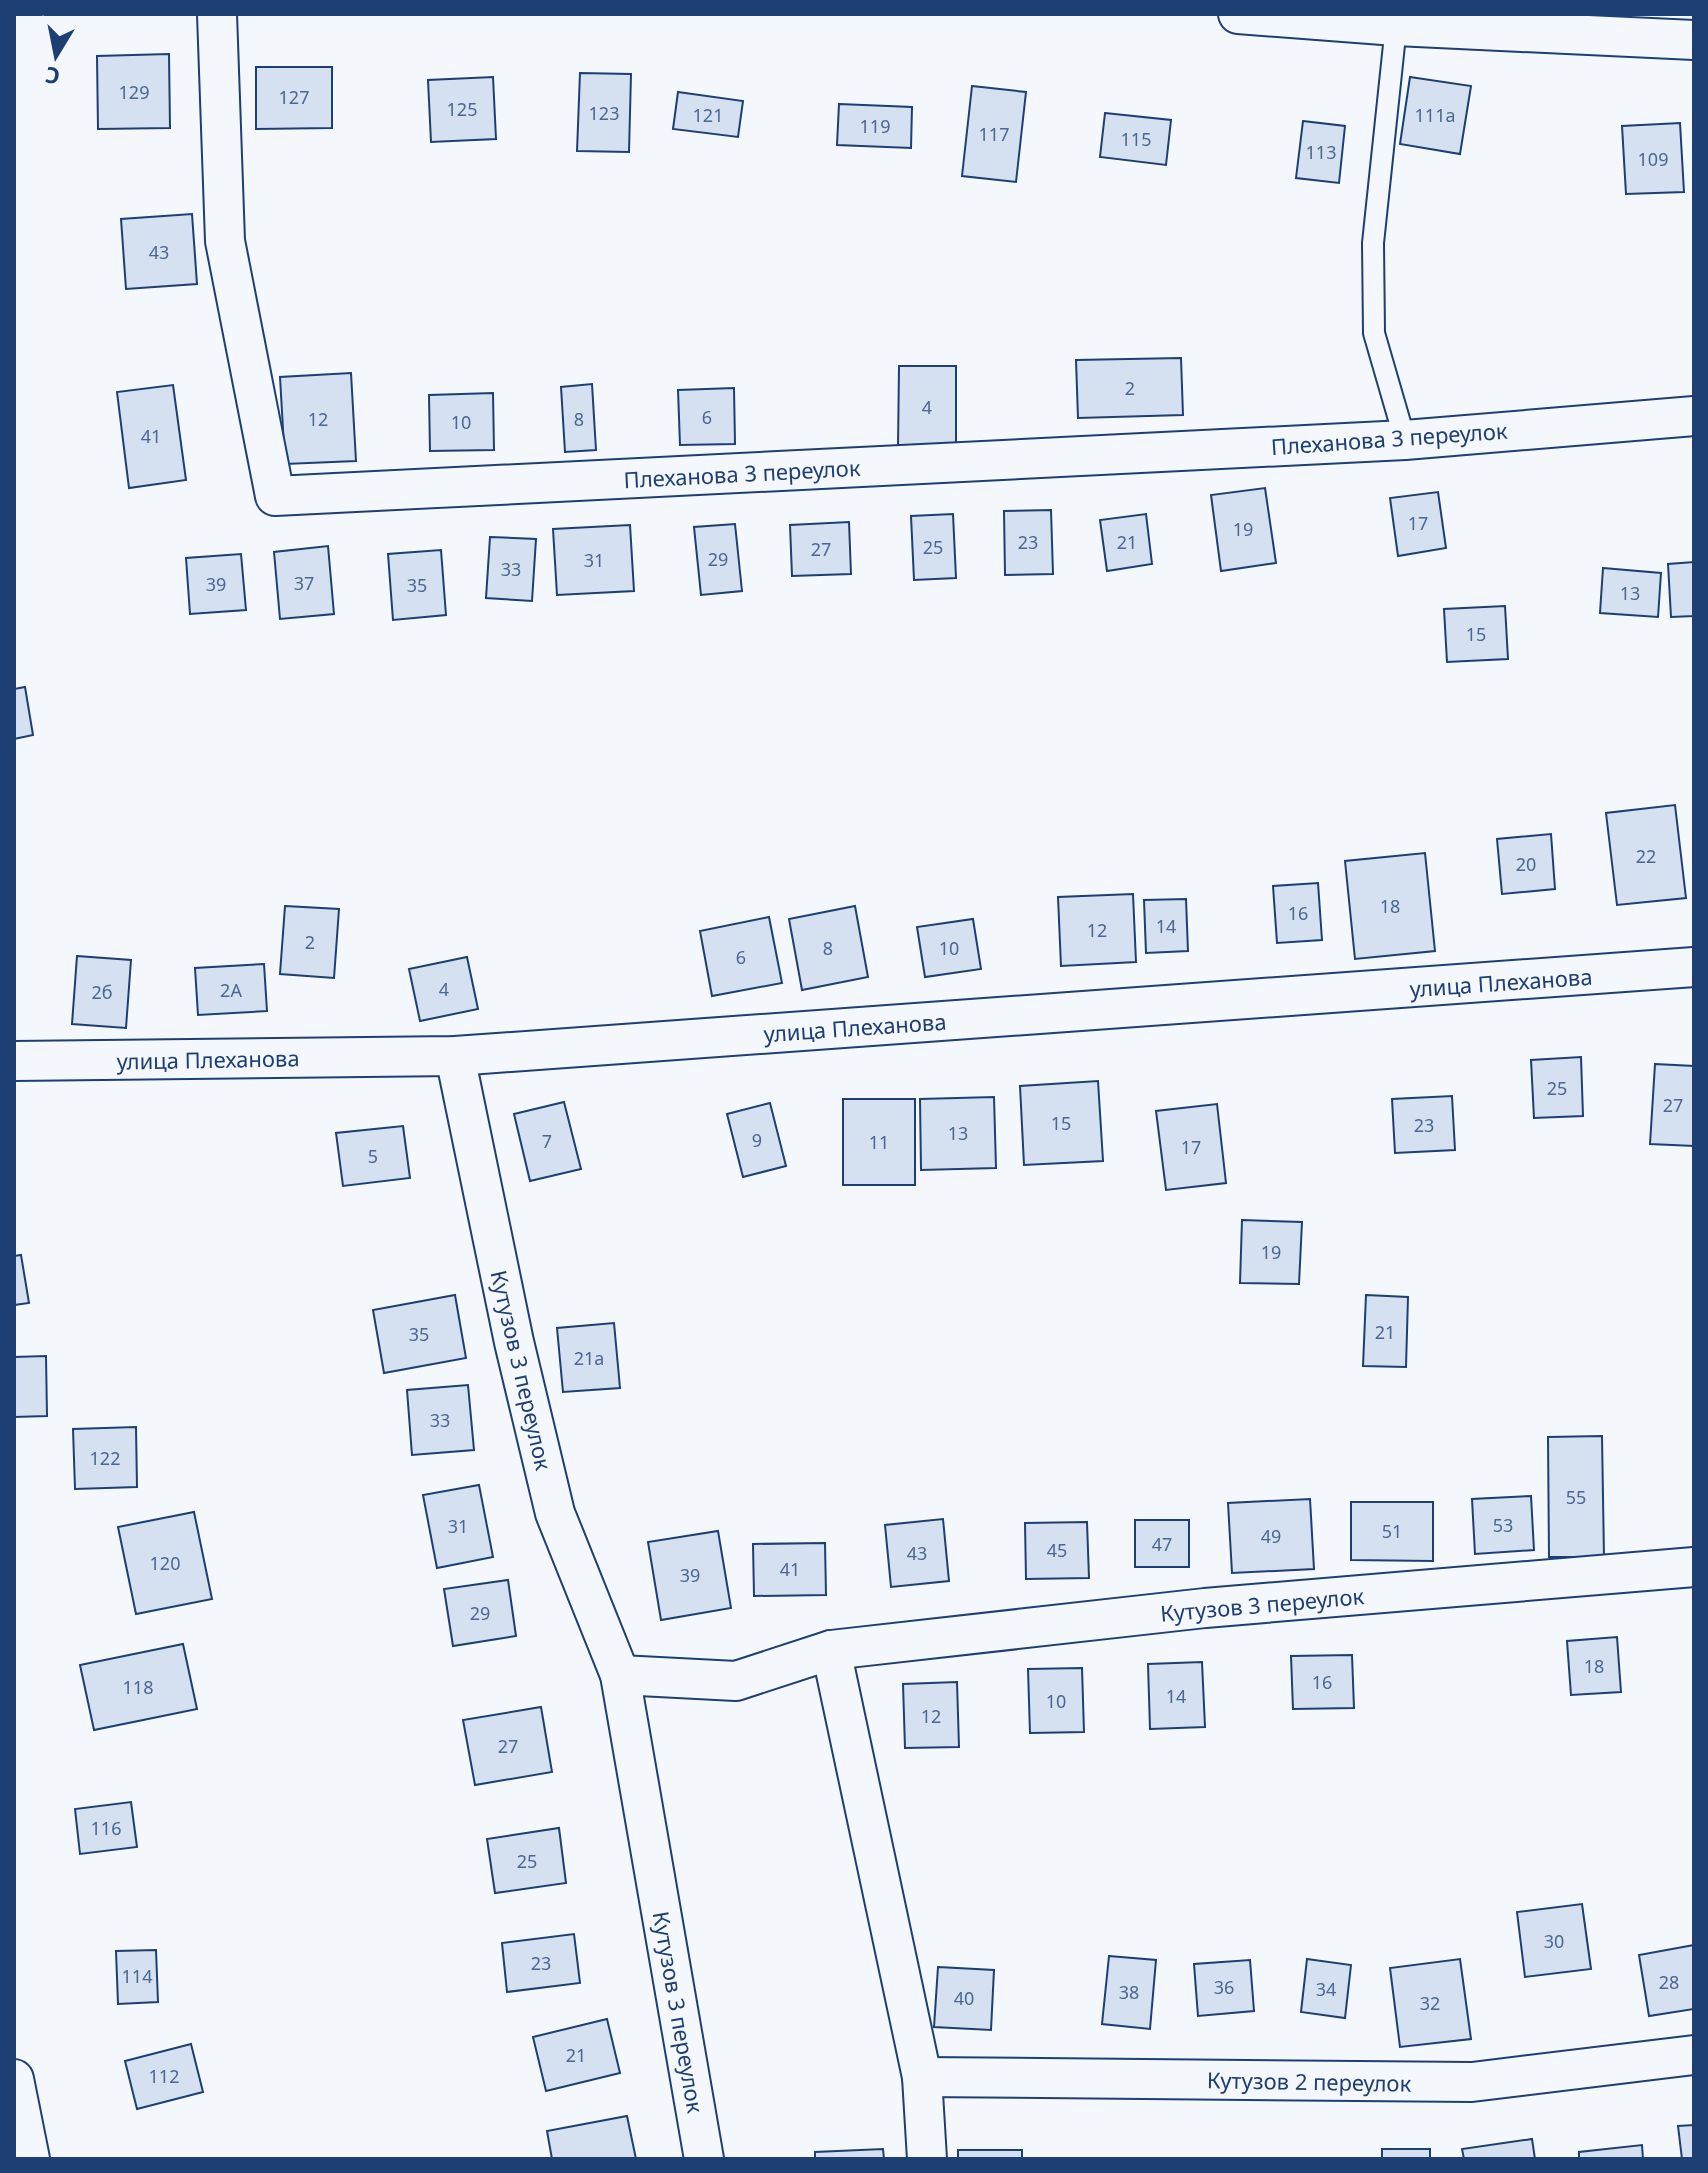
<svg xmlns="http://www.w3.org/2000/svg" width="1708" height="2173" viewBox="0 0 1708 2173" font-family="'Noto Sans',sans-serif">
<rect width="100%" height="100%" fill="#f4f7fb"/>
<!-- building -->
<g fill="#d5e0f0" stroke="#1d3f73" stroke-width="2">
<path d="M169,54L170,128L98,129L97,56Z"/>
<path d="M256,67H332V128L256,129Z"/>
<path d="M580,73L631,74L629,152L577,151Z"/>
<path d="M493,77L496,139L431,142L428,80Z"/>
<path d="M1410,77L1471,86L1460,154L1400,144Z"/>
<path d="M972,86L1026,92L1016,182L962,176Z"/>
<path d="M678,92L743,101L738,137L673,129Z"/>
<path d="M839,104L912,107L911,148L837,145Z"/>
<path d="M1105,113L1171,120L1166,165L1100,157Z"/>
<path d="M1303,121L1345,126L1339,183L1296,178Z"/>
<path d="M1680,123L1684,192L1626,194L1622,126Z"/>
<path d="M192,214L197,284L126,289L121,219Z"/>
<path d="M1181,358L1183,415L1078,418L1076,360Z"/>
<path d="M899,366H956V448L898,447Z"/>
<path d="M351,373L356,461L285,464L280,377Z"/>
<path d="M592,384L596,450L565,452L561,387Z"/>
<path d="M173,385L186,480L129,488L117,392Z"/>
<path d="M734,388L735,444L680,445L678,390Z"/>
<path d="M493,393L494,450L430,451L429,395Z"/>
<path d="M1265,488L1276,563L1221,571L1211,495Z"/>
<path d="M1438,492L1446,548L1398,556L1390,498Z"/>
<path d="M1051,510L1053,574L1005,575L1004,511Z"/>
<path d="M953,514L956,578L914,580L911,516Z"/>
<path d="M1146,514L1152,564L1107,571L1100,520Z"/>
<path d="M849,522L851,574L792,576L790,525Z"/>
<path d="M735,524L742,591L701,595L694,527Z"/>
<path d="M630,525L634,591L557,595L553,529Z"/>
<path d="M490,537L536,539L532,601L486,598Z"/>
<path d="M328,546L334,614L280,619L274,552Z"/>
<path d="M441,550L446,615L393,620L388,554Z"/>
<path d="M241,554L246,610L190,614L186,558Z"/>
<path d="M1694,562V616L1671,617L1668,564Z"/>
<path d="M1603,568L1661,573L1658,617L1600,613Z"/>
<path d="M1505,606L1508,659L1447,662L1444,609Z"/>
<path d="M25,687L33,735L14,739V689Z"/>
<path d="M1675,805L1686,898L1617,905L1606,813Z"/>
<path d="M1551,834L1555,889L1502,894L1497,839Z"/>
<path d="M1425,853L1435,951L1355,959L1345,861Z"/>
<path d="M1318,883L1322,940L1277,943L1273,886Z"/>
<path d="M1133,894L1136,962L1061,966L1058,897Z"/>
<path d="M1186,899L1188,951L1146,953L1144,900Z"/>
<path d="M285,906L339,909L334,978L280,974Z"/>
<path d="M855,906L868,977L802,990L789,919Z"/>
<path d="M769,917L782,983L712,996L700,931Z"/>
<path d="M973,919L981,969L925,977L917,927Z"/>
<path d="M77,956L131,960L126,1028L72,1024Z"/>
<path d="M467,957L478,1009L420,1021L409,969Z"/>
<path d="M264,964L267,1011L198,1015L195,968Z"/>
<path d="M1581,1057L1583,1116L1534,1118L1531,1060Z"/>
<path d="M1655,1064L1694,1066V1146L1650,1144Z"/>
<path d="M1098,1081L1103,1161L1024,1165L1020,1086Z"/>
<path d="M1452,1096L1455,1150L1395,1153L1392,1099Z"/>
<path d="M994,1097L996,1168L921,1170L920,1099Z"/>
<rect x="843" y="1099" width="72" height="86"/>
<path d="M564,1102L581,1169L530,1181L514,1114Z"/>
<path d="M770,1103L786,1166L743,1177L727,1114Z"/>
<path d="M1217,1104L1226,1183L1166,1190L1156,1111Z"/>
<path d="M403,1126L410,1178L343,1186L336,1133Z"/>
<path d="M1242,1220L1302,1222L1299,1284L1240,1283Z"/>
<path d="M21,1255L29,1303L14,1305V1256Z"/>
<path d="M455,1295L466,1358L384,1373L373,1310Z"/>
<path d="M1366,1295L1408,1297L1406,1367L1363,1366Z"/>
<path d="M614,1323L620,1388L563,1392L557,1328Z"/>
<path d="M46,1356L47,1416L14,1417V1357Z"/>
<path d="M468,1385L474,1450L412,1455L407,1390Z"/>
<path d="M136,1427L137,1487L75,1489L73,1429Z"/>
<path d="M1602,1436L1604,1557H1549L1548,1437Z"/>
<path d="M479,1485L493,1557L437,1568L423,1495Z"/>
<path d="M1531,1496L1534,1550L1475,1554L1472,1499Z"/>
<path d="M1310,1499L1314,1569L1232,1573L1228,1503Z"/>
<path d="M1351,1502H1433V1561L1351,1560Z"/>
<path d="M194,1512L212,1599L136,1614L118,1527Z"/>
<path d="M943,1519L949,1581L891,1587L885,1525Z"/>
<rect x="1135" y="1520" width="54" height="47"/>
<path d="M1087,1522L1089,1578L1026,1579L1025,1523Z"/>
<path d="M718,1531L731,1608L661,1620L648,1542Z"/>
<path d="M825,1543L826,1595L754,1596L753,1544Z"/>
<path d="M508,1580L516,1636L453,1646L444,1589Z"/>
<path d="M1617,1637L1621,1692L1571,1695L1567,1641Z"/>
<path d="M183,1644L197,1709L94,1730L80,1665Z"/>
<path d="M1352,1655L1354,1708L1293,1709L1291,1656Z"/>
<path d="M1202,1662L1205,1727L1150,1729L1148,1664Z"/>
<path d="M1082,1668L1084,1732L1030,1733L1028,1669Z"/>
<path d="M957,1682L959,1747L905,1748L903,1684Z"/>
<path d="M541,1707L552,1772L475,1785L463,1720Z"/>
<path d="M131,1802L137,1847L80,1854L75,1809Z"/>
<path d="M559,1828L566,1883L495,1893L487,1839Z"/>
<path d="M1582,1904L1591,1969L1525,1977L1517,1912Z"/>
<path d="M574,1934L580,1983L507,1992L502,1943Z"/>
<path d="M1694,1945V2009L1649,2016L1639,1955Z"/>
<path d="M156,1950L158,2002L118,2004L116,1951Z"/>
<path d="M1109,1956L1156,1960L1150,2029L1102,2024Z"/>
<path d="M1307,1959L1351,1965L1345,2018L1301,2012Z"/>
<path d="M1460,1959L1471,2039L1400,2047L1390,1968Z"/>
<path d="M1250,1960L1254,2011L1198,2016L1194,1964Z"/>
<path d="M938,1967L994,1970L991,2030L934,2027Z"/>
<path d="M607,2019L620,2073L546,2091L533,2037Z"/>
<path d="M191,2044L203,2092L137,2109L125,2061Z"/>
<path d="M627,2116L636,2159H552L547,2131Z"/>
<path d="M1694,2125V2159H1682L1678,2126Z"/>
<path d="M1532,2139L1535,2159H1464L1462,2149Z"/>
<path d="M1642,2145L1643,2159H1579V2152Z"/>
<path d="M883,2149L884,2159H815V2152Z"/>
<rect x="1382" y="2149" width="48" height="10"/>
<rect x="958" y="2150" width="64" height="9"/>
</g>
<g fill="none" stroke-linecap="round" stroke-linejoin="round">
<!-- service casing -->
<g stroke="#1d3f73" stroke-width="24">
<path id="service" d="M1396,26L1373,243L1374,333L1405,440"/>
</g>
<!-- minor casing -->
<g stroke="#1d3f73" stroke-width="42">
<g id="minor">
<path d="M217,14L225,241L275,496L1405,440L1694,416"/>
<path d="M1238,14L1396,26L1694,40"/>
<path d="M455,1056L514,1342L555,1513L620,1675L704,2159"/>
<path d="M14,1061L455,1056L1694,967"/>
<path d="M831,1650L922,2077L927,2159"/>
<path d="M620,1675L736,1681L831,1650L1205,1608L1694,1567"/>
<path d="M922,2077L1472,2082L1694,2055"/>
<path d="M14,2079L30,2159"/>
</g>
</g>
<!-- service -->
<use href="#service" stroke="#f4f7fb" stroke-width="20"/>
<!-- minor -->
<use href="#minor" stroke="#f4f7fb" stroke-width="38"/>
</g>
<g text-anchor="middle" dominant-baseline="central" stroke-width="6" stroke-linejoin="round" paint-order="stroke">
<!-- number labels -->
<g font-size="18" fill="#4b6792">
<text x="134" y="92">129</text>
<text x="294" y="97">127</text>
<text x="462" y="109">125</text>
<text x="604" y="113">123</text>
<text x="708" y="115">121</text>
<text x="1435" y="115">111а</text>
<text x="875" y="126">119</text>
<text x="994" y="134">117</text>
<text x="1136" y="139">115</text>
<text x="1321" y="152">113</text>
<text x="1653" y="159">109</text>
<text x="159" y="252">43</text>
<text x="1130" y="388">2</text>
<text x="927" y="407">4</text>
<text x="707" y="417">6</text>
<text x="318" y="419">12</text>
<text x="579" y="419">8</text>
<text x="461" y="422">10</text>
<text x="151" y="436">41</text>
<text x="1418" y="523">17</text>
<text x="1243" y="529">19</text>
<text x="1028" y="542">23</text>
<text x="1127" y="542">21</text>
<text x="933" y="547">25</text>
<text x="821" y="549">27</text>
<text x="718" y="559">29</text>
<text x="594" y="560">31</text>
<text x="511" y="569">33</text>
<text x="304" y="583">37</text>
<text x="216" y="584">39</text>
<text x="417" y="585">35</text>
<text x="1630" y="593">13</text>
<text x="1476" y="634">15</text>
<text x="1646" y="856">22</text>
<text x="1526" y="864">20</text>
<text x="1390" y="906">18</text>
<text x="1298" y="913">16</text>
<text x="1166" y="926">14</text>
<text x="1097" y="930">12</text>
<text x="310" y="942">2</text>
<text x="828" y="948">8</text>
<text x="949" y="948">10</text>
<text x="741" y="957">6</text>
<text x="444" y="989">4</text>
<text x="231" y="990">2А</text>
<text x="102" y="992">2б</text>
<text x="1557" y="1088">25</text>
<text x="1673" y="1105">27</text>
<text x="1061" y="1123">15</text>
<text x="1424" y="1125">23</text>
<text x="958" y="1133">13</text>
<text x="757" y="1140">9</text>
<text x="547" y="1141">7</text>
<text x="879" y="1142">11</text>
<text x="1191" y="1147">17</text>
<text x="373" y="1156">5</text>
<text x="1271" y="1252">19</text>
<text x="1385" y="1332">21</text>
<text x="419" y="1334">35</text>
<text x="589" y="1358">21а</text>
<text x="440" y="1420">33</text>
<text x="105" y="1458">122</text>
<text x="1576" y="1497">55</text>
<text x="1503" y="1525">53</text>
<text x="458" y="1526">31</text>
<text x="1392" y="1531">51</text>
<text x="1271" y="1536">49</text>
<text x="1162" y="1544">47</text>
<text x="1057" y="1550">45</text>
<text x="917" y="1553">43</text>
<text x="165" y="1563">120</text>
<text x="790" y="1569">41</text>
<text x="690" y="1575">39</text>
<text x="480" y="1613">29</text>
<text x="1594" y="1666">18</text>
<text x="1322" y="1682">16</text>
<text x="138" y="1687">118</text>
<text x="1176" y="1696">14</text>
<text x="1056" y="1701">10</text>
<text x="931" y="1716">12</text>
<text x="508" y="1746">27</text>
<text x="106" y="1828">116</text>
<text x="527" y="1861">25</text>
<text x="1554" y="1941">30</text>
<text x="541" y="1963">23</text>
<text x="137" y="1976">114</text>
<text x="1669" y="1982">28</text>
<text x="1224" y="1987">36</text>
<text x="1326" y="1989">34</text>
<text x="1129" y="1992">38</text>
<text x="964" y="1998">40</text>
<text x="1430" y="2003">32</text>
<text x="576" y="2055">21</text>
<text x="164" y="2076">112</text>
</g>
<!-- street labels -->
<g font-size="22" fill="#1d3f73" stroke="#f4f7fb">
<text transform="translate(1389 438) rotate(-4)">Плеханова 3 переулок</text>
<text transform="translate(742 473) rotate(-3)">Плеханова 3 переулок</text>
<text transform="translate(1501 982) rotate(-4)">улица Плеханова</text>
<text transform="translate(855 1027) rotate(-4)">улица Плеханова</text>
<text transform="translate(208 1059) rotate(-1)">улица Плеханова</text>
<text transform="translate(522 1370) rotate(77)">Кутузов 3 переулок</text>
<text transform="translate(1262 1604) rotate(-5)">Кутузов 3 переулок</text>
<text transform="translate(679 2012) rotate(80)">Кутузов 3 переулок</text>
<text transform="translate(1309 2081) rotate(1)">Кутузов 2 переулок</text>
</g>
</g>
<!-- border -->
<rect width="1708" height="2173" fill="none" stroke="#1d3f73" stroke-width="32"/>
<!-- north arrow -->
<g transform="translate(56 56) rotate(190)" stroke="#f4f7fb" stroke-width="6" paint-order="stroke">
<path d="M0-6L14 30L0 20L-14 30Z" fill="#1d3f73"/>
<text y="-12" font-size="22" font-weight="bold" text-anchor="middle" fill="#1d3f73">С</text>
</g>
</svg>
